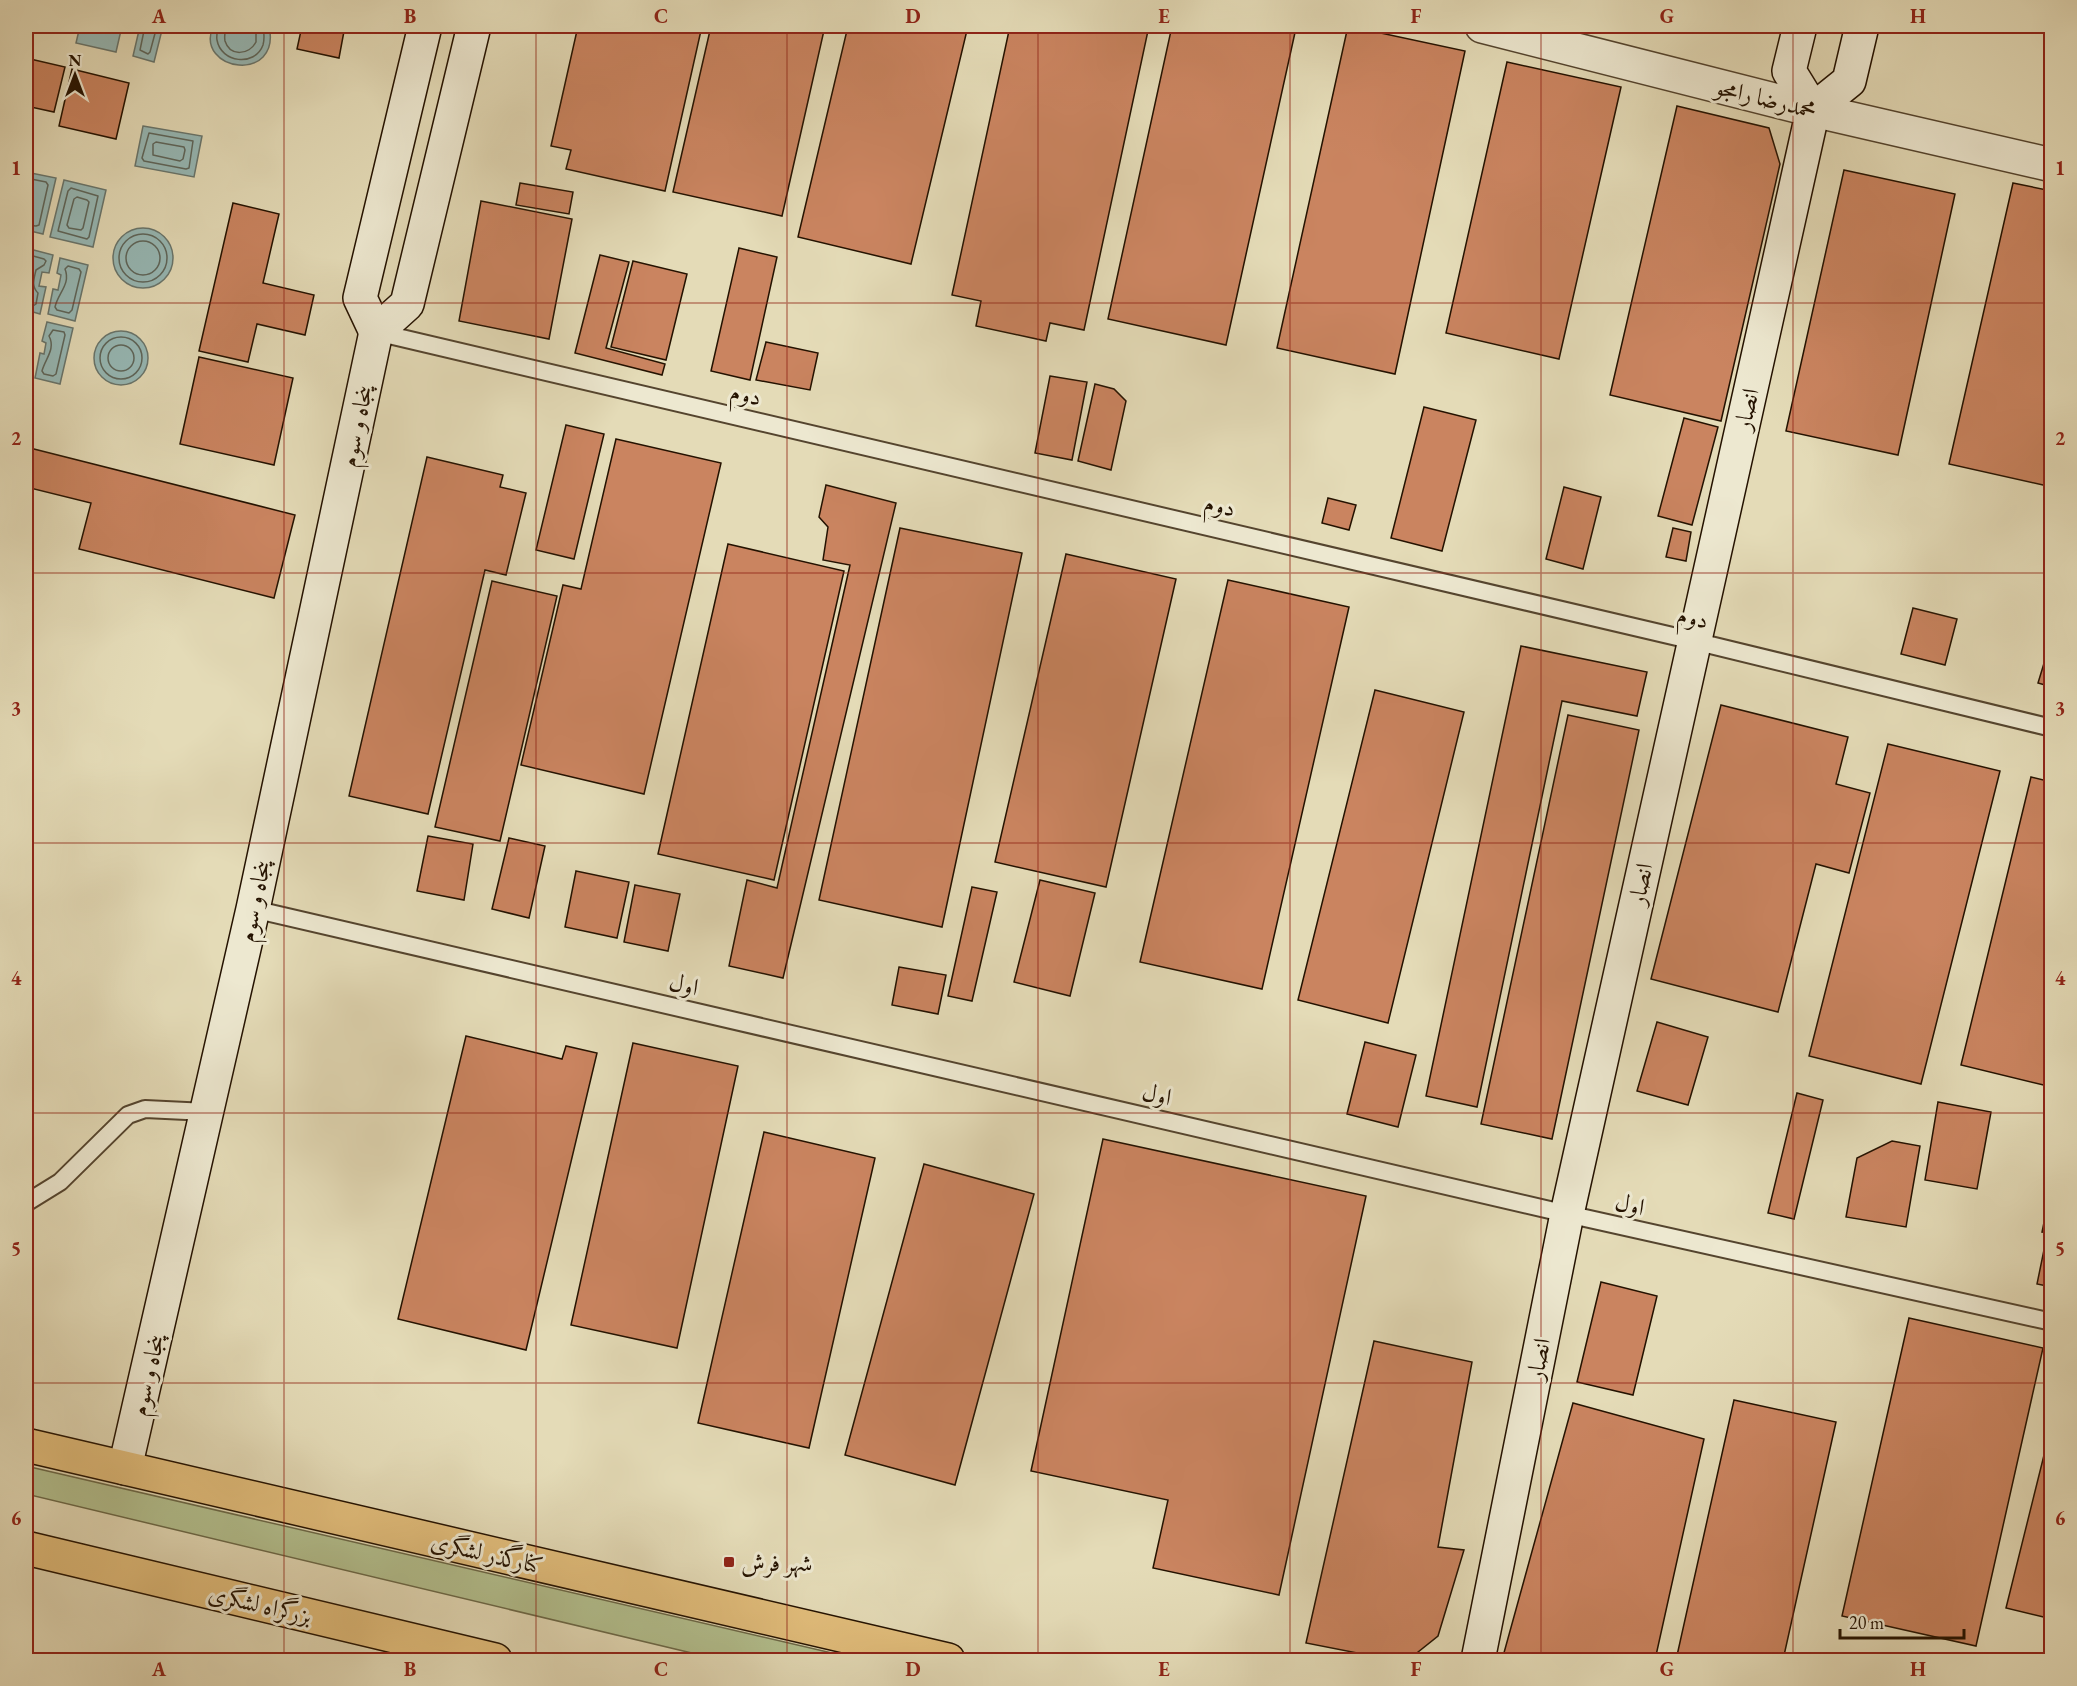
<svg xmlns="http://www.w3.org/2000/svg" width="2077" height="1686" viewBox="0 0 2077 1686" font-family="'EB Garamond',Amiri,serif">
<rect width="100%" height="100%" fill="#e4dbb7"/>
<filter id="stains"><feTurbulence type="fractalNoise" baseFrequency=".00333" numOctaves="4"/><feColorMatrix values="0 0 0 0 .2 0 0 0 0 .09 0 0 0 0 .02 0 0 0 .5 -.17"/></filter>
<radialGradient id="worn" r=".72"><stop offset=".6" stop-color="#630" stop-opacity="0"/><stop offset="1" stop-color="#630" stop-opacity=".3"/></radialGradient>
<!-- green -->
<path fill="#b3c08f" stroke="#6c6948" stroke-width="1.5" d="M26,1466L862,1660H721L26,1494Z"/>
<!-- water -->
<g fill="#97b9b6" stroke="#69766d" stroke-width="1.5">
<path d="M80,26H122L116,52L76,43Z"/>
<path d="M140,26H163L154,62L133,56Z"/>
<path d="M213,26H269C282,84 194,72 213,26Z"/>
<path d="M143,126L202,136L194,177L135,166Z"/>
<path d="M26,172L56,178L43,234L26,230Z"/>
<path d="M64,180L106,190L93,247L50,237Z"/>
<circle cx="143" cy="258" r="30"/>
<path d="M26,248L53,255L49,273L42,272L39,286L46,287L40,314L26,310Z"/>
<path d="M60,258L88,265L75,321L48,314L53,289L58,290L61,275L57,273Z"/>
<path d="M47,322L73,328L60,384L35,378L40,353L44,354L46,343L42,341Z"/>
<circle cx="121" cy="358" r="27"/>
</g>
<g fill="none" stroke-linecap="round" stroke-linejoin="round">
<!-- shore -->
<g stroke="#5e665b" stroke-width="1.5">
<path d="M145,26L140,50L148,54L150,52L157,26"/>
<path d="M218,26C218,30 216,35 217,40C221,63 255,67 263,45C265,38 264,32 263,26"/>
<path d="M226,26C225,31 224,36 225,41C230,57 249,55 256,42V26"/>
<path d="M149,133L193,141L189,168L186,169L144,161L142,158Z"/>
<path d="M156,142L184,147L185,150L183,159L180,161L153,155V144Z"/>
<path d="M26,178L46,182L48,185L39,225L36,226L26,225"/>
<path d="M71,188L98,196L89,237L87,239L58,231L68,191Z"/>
<path d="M77,197L87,200L89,202L83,228L81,230L69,228L67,225L74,199Z"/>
<circle cx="143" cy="258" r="24"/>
<circle cx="143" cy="258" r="17"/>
<path d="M26,254L44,259L46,261L44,265L36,270C34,279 31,286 38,293L36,304L33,306L26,305"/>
<path d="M68,266L79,269L81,272L72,310L69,313L57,310L55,307C58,293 71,284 65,269Z"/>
<path d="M53,330L64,332L65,335L56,374L53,376L44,374L42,371C45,359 56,349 49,336Z"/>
<circle cx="121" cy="358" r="21"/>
<circle cx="121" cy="358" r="13"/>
</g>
</g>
<!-- building -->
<g fill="#ca8460" stroke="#241200" stroke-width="1.5">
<path d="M302,26H345L339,58L297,49Z"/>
<path d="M578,26H702L665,191L566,169L571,150L551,146Z"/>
<path d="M711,26H825L782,216L673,192Z"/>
<path d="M848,26H968L911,264L798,237Z"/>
<path d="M1010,26H1149L1084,330L1050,323L1046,341L976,326L981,301L952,295Z"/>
<path d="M1172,26H1286L1296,28L1226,345L1108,319Z"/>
<path d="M1348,26L1465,51L1395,374L1277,348Z"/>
<path d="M26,58L65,67L54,112L26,106Z"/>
<path d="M1507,62L1621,87L1559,359L1446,333Z"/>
<path d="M72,69L129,83L116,139L59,126Z"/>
<path d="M1677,106L1769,128L1780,164L1721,421L1610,395Z"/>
<path d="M1844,170L1955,194L1898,455L1786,431Z"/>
<path d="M520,183L573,192L569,214L516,205Z"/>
<path d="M2013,183L2052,191V487L1949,464Z"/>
<path d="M481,201L572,219L549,339L459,321Z"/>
<path d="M233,203L279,214L263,283L314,295L305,335L257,324L248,362L199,351Z"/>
<path d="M739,248L777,257L750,380L711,371Z"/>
<path d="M600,255L629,262L606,348L665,364L662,375L575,353Z"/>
<path d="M633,261L687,274L666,360L611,347Z"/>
<path d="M766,342L818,353L810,390L756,380Z"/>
<path d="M199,357L293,378L274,465L180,444Z"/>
<path d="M1050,376L1087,382L1072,460L1035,453Z"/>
<path d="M1095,384L1114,389L1126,401L1111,470L1078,461Z"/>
<path d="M1424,407L1476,420L1442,551L1391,538Z"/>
<path d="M1684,418L1718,427L1692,525L1658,516Z"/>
<path d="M566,425L604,434L574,559L536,550Z"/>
<path d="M616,439L721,463L644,794L521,765L563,585L581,589Z"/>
<path d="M26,447L295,515L274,598L79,549L91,503L26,487Z"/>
<path d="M427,457L503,475L500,487L526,493L506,575L485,570L428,814L349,796Z"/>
<path d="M826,485L896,503L783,978L729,966L747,880L777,888L850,565L823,560L828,527L819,517Z"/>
<path d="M1564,487L1601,497L1583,569L1546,559Z"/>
<path d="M1328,498L1356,505L1349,530L1322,523Z"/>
<path d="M900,528L1022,553L942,927L819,900Z"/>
<path d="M1673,528L1691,532L1686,561L1666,557Z"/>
<path d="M728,544L844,571L774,880L658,854Z"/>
<path d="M1066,554L1176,579L1106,887L995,862Z"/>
<path d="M1228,580L1349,607L1262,989L1140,962Z"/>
<path d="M492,581L557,596L500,841L435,827Z"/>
<path d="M1913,608L1957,619L1945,665L1901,654Z"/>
<path d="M2052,637V687L2038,683Z"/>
<path d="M1521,646L1647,672L1637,716L1562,701L1477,1107L1426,1096Z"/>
<path d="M1375,690L1464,712L1388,1023L1298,1000Z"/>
<path d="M1721,705L1848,737L1836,784L1870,793L1849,873L1816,864L1778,1012L1651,979Z"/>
<path d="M1568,715L1639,730L1552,1139L1481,1124Z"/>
<path d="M1888,744L2000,771L1921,1084L1809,1056Z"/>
<path d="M2031,777L2052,782V1087L1961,1065Z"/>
<path d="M428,836L473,844L464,900L417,891Z"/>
<path d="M509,838L545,846L529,918L492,909Z"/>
<path d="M576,871L629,882L617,938L565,927Z"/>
<path d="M1040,880L1095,893L1070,996L1014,982Z"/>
<path d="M635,885L680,894L668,951L624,942Z"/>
<path d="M972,887L997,892L972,1001L948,996Z"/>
<path d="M899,967L946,975L938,1014L892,1005Z"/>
<path d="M1657,1022L1708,1037L1688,1105L1637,1091Z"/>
<path d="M466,1036L562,1059L566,1046L597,1053L526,1350L398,1319Z"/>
<path d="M1365,1042L1416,1055L1398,1127L1347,1114Z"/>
<path d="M633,1043L738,1066L677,1348L571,1325Z"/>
<path d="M1797,1093L1823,1100L1794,1219L1768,1213Z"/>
<path d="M1938,1102L1991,1112L1977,1189L1925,1180Z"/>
<path d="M764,1132L875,1158L809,1448L698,1423Z"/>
<path d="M1103,1139L1366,1196L1279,1595L1153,1568L1168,1500L1031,1471Z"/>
<path d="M1892,1141L1920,1146L1906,1227L1846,1217L1857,1158Z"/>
<path d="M924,1164L1034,1194L955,1485L845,1455Z"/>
<path d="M2052,1184V1233L2042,1232Z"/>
<path d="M2046,1240L2052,1241V1287L2037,1284Z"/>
<path d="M1601,1282L1657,1296L1633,1395L1577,1382Z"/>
<path d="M1909,1318L2043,1348L1976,1646L1842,1616Z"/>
<path d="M1374,1341L1472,1362L1438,1547L1464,1550L1438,1636L1408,1660H1393L1306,1643Z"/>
<path d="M1734,1400L1836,1422L1783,1660H1676Z"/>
<path d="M1573,1403L1704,1439L1655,1660H1502Z"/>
<path d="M2052,1423V1619L2006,1608Z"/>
</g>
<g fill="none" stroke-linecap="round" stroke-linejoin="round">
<!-- lane casing -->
<g stroke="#54442e" stroke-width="20">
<g id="lane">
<path d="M376,332L1694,641L2052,728"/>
<path d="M253,909L1567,1214L2052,1322"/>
<path d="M26,1203L60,1182L128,1115L145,1109L207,1112"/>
</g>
</g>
<!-- street casing -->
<g stroke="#54442e" stroke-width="36">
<path id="street" d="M1482,26L1813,110L2052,165"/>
</g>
<!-- secondary casing -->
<g stroke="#241200" stroke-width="36">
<g id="secondary">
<path d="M1800,26L1789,71L1813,110"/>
<path d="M376,332L360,298L425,26"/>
<path d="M125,1468L253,909L376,332L407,304L474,26"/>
<path d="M1478,1660L1567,1214L1813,110L1849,81L1862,26"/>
</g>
</g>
<!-- primary casing -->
<g stroke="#241200" stroke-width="36">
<path id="primary" d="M26,1445L948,1660"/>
</g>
<!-- highway casing -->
<g stroke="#241200" stroke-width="36">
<path id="highway" d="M26,1548L495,1660"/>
</g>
<!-- lane -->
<use href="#lane" stroke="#ede8d0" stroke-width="16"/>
<!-- street -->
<use href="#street" stroke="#ede8d0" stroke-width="33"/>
<!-- secondary -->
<use href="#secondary" stroke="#ede8d0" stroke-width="33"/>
<!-- primary -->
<use href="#primary" stroke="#e2be7c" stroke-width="33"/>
<!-- highway -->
<use href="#highway" stroke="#e2be7c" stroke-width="33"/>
</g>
<!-- grid -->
<path fill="none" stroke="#8f2418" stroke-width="1.5" stroke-opacity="0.55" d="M284,26V1660M536,26V1660M787,26V1660M1038,26V1660M1290,26V1660M1541,26V1660M1793,26V1660M26,303H2052M26,573H2052M26,843H2052M26,1113H2052M26,1383H2052"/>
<!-- markers -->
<rect fill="#8f2418" stroke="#ede8d0" stroke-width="2" x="723" y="1556" width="12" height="12" rx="3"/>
<g text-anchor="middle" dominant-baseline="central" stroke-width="6" stroke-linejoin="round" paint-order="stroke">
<!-- street labels -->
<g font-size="24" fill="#241200" stroke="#ede8d0">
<text transform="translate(1766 98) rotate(14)">محمدرضا رامجو</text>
<text transform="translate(746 394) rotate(13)">دوم</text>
<text transform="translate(1746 409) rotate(-77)">انصار</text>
<text transform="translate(356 426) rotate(-78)">پنجاه و سوم</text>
<text transform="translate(1220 505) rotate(13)">دوم</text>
<text transform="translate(1693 617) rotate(13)">دوم</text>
<text transform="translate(1640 884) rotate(-78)">انصار</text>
<text transform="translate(254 901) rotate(-78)">پنجاه و سوم</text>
<text transform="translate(684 984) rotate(13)">اول</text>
<text transform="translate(1157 1094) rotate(13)">اول</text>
<text transform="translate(1630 1204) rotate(13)">اول</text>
<text transform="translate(1538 1359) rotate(-79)">انصار</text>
<text transform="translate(147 1375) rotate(-77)">پنجاه و سوم</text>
<text transform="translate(487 1553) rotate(13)">کنارگذر لشگری</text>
<text transform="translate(260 1604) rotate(13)">بزرگراه لشگری</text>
</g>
<!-- poi labels -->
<g font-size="24" fill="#241200" stroke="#ede8d0" text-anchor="start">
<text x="741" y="1562">شهر فرش</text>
</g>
</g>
<!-- margin -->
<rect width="2077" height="1686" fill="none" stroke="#e4dbb7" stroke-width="66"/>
<!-- north arrow -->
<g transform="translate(75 75)" stroke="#ede8d0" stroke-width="4.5" paint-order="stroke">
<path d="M0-4.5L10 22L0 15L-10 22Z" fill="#241200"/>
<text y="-9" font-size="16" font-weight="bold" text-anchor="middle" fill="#241200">N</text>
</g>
<!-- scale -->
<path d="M1840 1629v9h124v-9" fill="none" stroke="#241200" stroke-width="3"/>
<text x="1849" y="1629" font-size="18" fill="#241200" stroke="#ede8d0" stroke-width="4.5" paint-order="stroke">20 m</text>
<rect x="33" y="33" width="2011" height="1620" fill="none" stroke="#8f2418" stroke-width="2"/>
<g font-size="20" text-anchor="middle" font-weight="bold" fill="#8f2418">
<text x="159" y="23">A</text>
<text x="410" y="23">B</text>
<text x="661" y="23">C</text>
<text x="913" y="23">D</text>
<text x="1164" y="23">E</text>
<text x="1416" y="23">F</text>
<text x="1667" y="23">G</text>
<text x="1918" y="23">H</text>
<text x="16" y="175">1</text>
<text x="2060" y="175">1</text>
<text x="16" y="445">2</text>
<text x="2060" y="445">2</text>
<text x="16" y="715">3</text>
<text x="2060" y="715">3</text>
<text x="16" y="985">4</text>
<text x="2060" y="985">4</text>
<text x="16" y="1255">5</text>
<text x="2060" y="1255">5</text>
<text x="16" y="1525">6</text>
<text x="2060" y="1525">6</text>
<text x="159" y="1676">A</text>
<text x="410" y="1676">B</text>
<text x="661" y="1676">C</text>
<text x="913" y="1676">D</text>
<text x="1164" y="1676">E</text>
<text x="1416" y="1676">F</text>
<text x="1667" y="1676">G</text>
<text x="1918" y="1676">H</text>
</g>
<rect width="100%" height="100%" filter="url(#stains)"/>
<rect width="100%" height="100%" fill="url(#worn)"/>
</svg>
